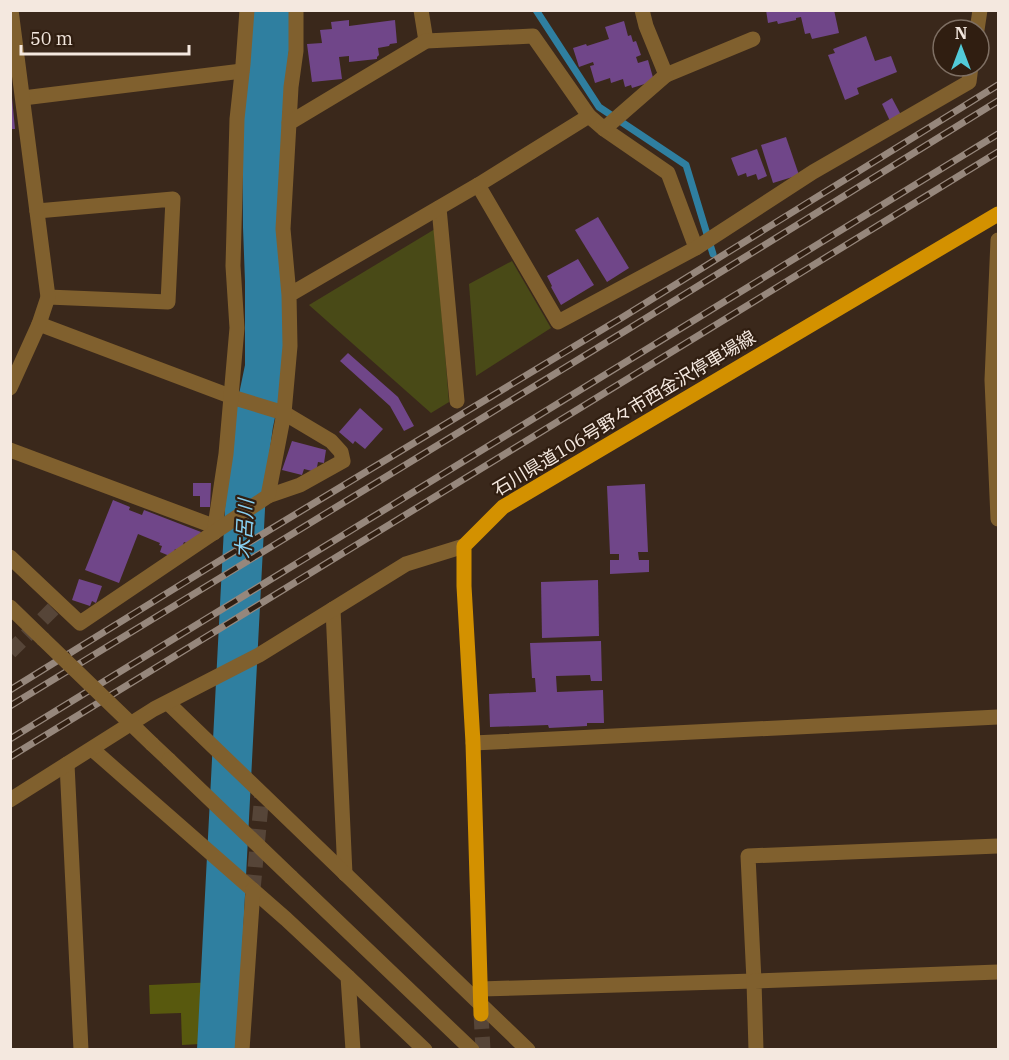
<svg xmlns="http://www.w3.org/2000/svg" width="1009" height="1060" viewBox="0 0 1009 1060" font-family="'IBM Plex Serif','Noto Sans JP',serif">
<rect width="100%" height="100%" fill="#3a281b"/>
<!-- green -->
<g fill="#494a17">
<path d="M435,229L449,402L431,413L309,305Z"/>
<path d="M512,261L551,328L476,376L469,284Z"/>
</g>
<!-- forest -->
<path fill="#58590e" d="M217,982L219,1043L182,1045L181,1013L150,1014L149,985Z"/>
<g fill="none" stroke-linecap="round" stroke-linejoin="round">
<!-- stream -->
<path stroke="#2f7fa0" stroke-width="7" d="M536,10L599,107L686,165L713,254"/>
<!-- river -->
<path stroke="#2f7fa0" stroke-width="40" d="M217,1050L247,470L253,425L265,367V281L263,227L262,119L273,10"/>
</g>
<!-- building -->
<g fill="#704689">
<path d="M766,10H834L839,33L812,39L810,33L805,34L801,17L796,18V20L778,24L777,21L768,23Z"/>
<path d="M349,20V26L395,20L397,43L390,44L389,46L378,48L379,55L377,57V59L349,62V56L339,57L342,79L312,82L307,44L322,43L320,30L332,29L331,22Z"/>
<path d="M624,21L628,36L631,35L633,42L636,41L641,55L636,57L638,63L648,60L654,81L632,88L631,85L625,87L623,79L611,83L610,78L595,83L590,66L594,65L593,62L579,67L573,48L586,44L587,46L609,39L605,27Z"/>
<path d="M866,36L875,61L891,56L897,72L857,88L859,94L845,100L828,55L835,53L833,49Z"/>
<path d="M10,98H12L15,129H10Z"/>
<path d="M892,98L901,115L890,121L882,104Z"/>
<path d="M786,137L799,175L773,183L761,145Z"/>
<path d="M757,149L767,176L758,180L756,174L747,177L746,173L738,176L731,158Z"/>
<path d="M598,217L629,268L607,282L575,230Z"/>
<path d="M578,259L594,285L561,305L551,287L552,286L547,276Z"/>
<path d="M348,353L398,397L414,426L404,431L390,406L340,361Z"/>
<path d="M360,408L383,429L365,449L355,441L353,444L339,432Z"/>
<path d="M292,441L326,450L324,463L318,462L316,472L304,469L302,475L282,470Z"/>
<path d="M193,483H211L210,507H200V496H193Z"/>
<path d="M645,484L648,552H638L639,560H649V572L610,574V560H619V554H610L607,486Z"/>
<path d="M113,500L130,507L129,510L142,515L144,510L201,532L197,542L192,545L184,542L180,552L175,549L172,557L160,552L162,546L159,545L160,543L138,534L119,583L85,570Z"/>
<path d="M79,579L102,586L96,603L92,601L90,606L72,600Z"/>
<path d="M598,580L599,636L542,638L541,582Z"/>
<path d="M601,641L602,681H591L590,675L556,676L557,692L603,690L604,723H587V726L549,728L548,725L490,727L489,694L536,692L535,678H532L530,643Z"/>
</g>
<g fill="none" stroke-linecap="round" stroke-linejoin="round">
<!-- minor-tunnel -->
<g stroke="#564538" stroke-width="15" stroke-dasharray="15 8" stroke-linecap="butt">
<path d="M10,652L57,605"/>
<path d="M253,890L262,794"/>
</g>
<!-- major-tunnel -->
<path stroke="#564538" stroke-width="15" stroke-dasharray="15 8" stroke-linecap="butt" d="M481,1014L483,1050"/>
<!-- minor -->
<g stroke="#80602e" stroke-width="15">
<path d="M421,10L426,41"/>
<path d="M977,30L980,10"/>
<path d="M666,75L753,39"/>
<path d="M23,98L242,71"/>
<path d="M589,116L604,129L668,173L696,248"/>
<path d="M289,123L291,87L296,51V10"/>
<path d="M604,129L666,75L646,26L642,10"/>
<path d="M478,185L558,322L696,248L813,172L969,82L971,66"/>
<path d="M439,208L457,401"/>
<path d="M37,211L173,199L168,302L48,297"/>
<path d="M998,240L992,380L998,519"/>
<path d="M39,324L235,398L284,413L331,441L341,452L343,461L300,485L268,496"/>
<path d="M10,388L39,324L48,297L11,10"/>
<path d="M10,450L216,527"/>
<path d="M214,533L226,454L237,328L233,266L237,119L243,64L247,10"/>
<path d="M10,557L80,623L268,496L284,413L290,346L289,295L283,229L289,123L426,41L533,36L589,116L478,185L289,295"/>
<path d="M10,607L43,639"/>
<path d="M333,609L345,874"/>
<path d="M168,703L528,1050"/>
<path d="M473,743L998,717"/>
<path d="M152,744L169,760"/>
<path d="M92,749L286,919L348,977L353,1050"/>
<path d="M67,764L81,1050"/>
<path d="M10,800L154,709L259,655L406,564L464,546"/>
<path d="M291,877L472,1050"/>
<path d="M348,977L425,1050"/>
<path d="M480,989L754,981L748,856L998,846"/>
<path d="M242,1050L253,890"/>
<path d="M756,1050L754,981L998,972"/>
</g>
<!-- major -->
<path stroke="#d39100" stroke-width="15" d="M481,1014L473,743L464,586V546L503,507L998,214"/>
<!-- rail casing -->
<g stroke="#96877c" stroke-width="7">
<g id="rail">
<path d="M10,690L271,529L623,317L998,85"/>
<path d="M10,706L630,328L998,101"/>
<path d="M10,739L998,134"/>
<path d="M10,757L998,152"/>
</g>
</g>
<!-- rail -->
<use href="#rail" stroke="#301e11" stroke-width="4.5" stroke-dasharray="14" stroke-linecap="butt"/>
<!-- minor-bridge -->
<g stroke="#80602e" stroke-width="15">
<path d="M43,639L152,744"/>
<path d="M169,760L291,877"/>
</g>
</g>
<g text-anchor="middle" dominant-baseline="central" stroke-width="4.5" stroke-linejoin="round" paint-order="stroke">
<!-- street labels -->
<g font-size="18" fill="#f4e8df" stroke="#301e11">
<text transform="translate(624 413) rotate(-31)">石川県道106号野々市西金沢停車場線</text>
</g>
<!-- water labels -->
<g font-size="20" font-style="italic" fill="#88d1f3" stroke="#301e11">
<text transform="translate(244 529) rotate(-87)">木呂川</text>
</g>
</g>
<!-- border -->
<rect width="1009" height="1060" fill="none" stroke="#f4e8df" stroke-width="24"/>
<!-- north arrow -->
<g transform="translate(961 48)"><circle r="28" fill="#301e11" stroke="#7e6f63" stroke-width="1.5"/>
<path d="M0-4.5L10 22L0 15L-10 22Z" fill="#52cbd9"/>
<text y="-9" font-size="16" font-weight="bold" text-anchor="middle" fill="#f4e8df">N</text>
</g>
<!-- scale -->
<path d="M21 45v9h168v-9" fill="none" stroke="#f4e8df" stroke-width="3"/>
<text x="30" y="45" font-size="18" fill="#f4e8df" stroke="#301e11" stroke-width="4.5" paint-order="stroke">50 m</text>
</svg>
